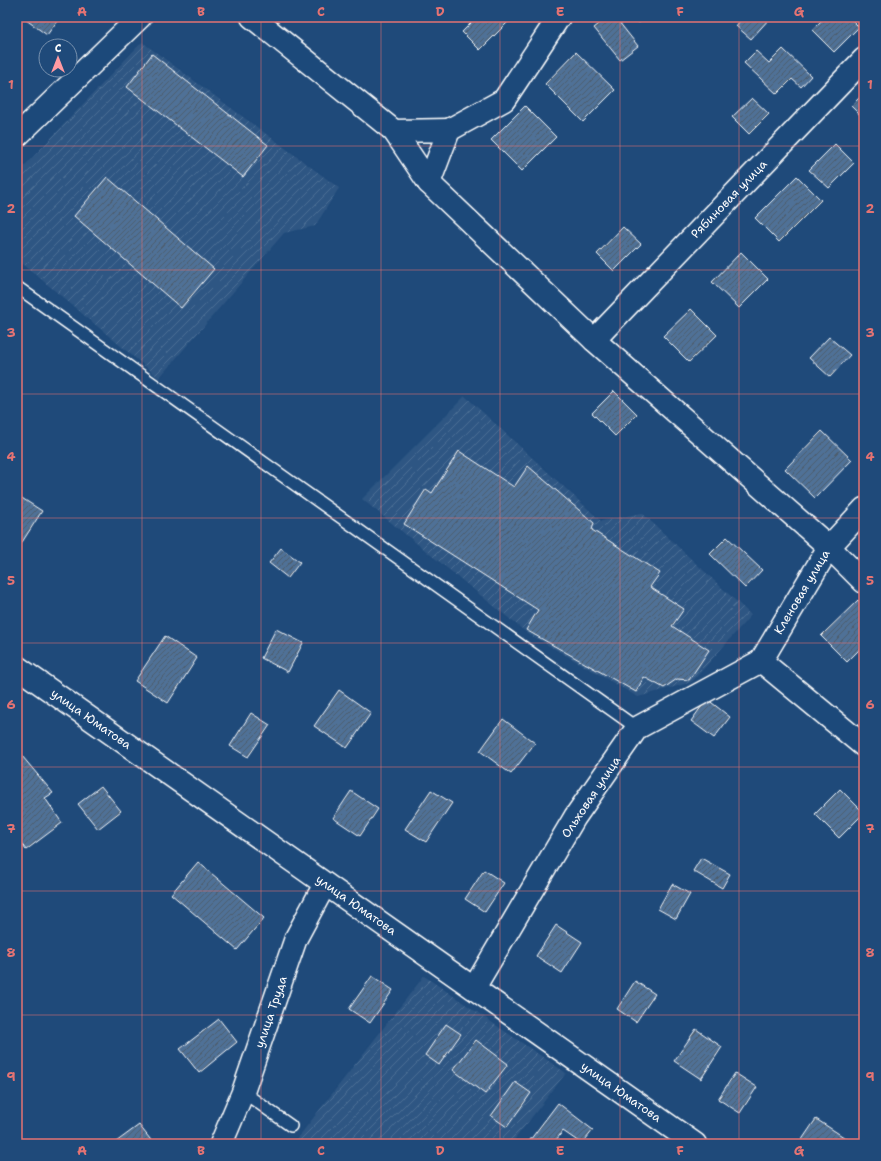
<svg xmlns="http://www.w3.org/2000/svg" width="881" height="1161" viewBox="0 0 881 1161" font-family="'Shantell Sans',sans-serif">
<defs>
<pattern id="industrial-furrows" width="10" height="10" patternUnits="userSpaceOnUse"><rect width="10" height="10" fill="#2e5683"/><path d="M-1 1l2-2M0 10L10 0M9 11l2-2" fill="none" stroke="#4d6f96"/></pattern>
<pattern id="building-hatch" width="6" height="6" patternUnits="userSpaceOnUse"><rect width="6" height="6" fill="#507197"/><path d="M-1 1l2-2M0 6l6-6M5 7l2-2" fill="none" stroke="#4e5b6a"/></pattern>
</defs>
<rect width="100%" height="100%" fill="#1f4a7a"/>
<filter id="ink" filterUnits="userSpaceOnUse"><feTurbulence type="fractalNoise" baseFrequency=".025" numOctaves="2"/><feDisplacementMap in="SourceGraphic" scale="8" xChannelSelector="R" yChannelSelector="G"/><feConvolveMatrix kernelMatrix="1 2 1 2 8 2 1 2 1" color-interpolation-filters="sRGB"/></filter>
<g filter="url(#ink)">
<!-- industrial -->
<g fill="url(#industrial-furrows)">
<path d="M142,42L339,188L315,226L284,233L159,378L17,259V174Z"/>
<path d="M465,396L601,521L642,513L751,615L692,682L638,697L527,633L362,499Z"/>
<path d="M424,976L566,1073L511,1144H293Z"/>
</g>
<!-- building -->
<g fill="url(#building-hatch)" stroke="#fff">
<path d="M22,17H60L47,35Z"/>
<path d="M477,17H513L480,50L462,32Z"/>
<path d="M608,17H615L638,46L620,60L594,28Z"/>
<path d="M633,17H645L639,23Z"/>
<path d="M743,17H771L751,39L736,26Z"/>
<path d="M825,17H849L859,27L834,52L812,30Z"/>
<path d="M783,49L811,76L801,87L792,79L777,94L744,63L756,51L769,63Z"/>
<path d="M576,52L615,90L583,122L545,84Z"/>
<path d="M152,54L268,145L243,177L127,87Z"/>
<path d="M864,93V119L851,106Z"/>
<path d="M752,98L769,114L749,134L732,117Z"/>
<path d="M525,106L556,137L522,171L491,140Z"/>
<path d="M835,144L854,163L829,188L809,170Z"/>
<path d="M797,176L821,200L779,242L755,218Z"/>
<path d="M107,177L214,269L181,308L74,216Z"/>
<path d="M623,227L641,244L614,271L597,254Z"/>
<path d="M741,252L768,279L739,308L712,282Z"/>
<path d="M691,309L717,335L689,362L663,336Z"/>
<path d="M829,337L850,355L830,377L809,358Z"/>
<path d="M614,391L637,414L615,436L592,413Z"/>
<path d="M822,431L852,460L815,498L785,469Z"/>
<path d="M459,451L514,487L528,466L594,523L592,530L660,573L650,587L684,609L672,626L709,650L689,680L677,679L664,688L644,677L636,692L526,630L538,610L404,524L426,489L432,493Z"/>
<path d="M17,495L42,511L17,550Z"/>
<path d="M727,537L762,570L745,588L710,554Z"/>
<path d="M281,548L300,562L288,578L269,563Z"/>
<path d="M858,600L864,606V645L847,662L821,636Z"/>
<path d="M276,629L303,643L288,672L261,658Z"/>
<path d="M165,636L197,658L168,703L135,681Z"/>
<path d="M339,690L371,713L347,748L314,726Z"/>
<path d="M707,699L730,717L714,738L691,721Z"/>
<path d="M251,713L270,725L248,757L230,746Z"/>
<path d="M503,719L535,743L511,774L480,751Z"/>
<path d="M17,750L53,793L45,798L62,823L26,850L17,838Z"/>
<path d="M101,786L121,811L98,829L78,804Z"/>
<path d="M840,789L864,813L839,838L815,814Z"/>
<path d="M431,790L452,803L426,842L405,829Z"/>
<path d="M351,791L378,809L360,836L333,818Z"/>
<path d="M701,858L730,874L722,888L693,871Z"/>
<path d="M198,862L264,918L237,950L171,894Z"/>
<path d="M484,870L504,883L485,912L465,899Z"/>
<path d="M672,884L690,894L676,919L658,909Z"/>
<path d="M556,925L582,942L562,973L536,956Z"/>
<path d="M372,976L393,990L370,1023L349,1009Z"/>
<path d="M635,981L655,994L636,1022L617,1009Z"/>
<path d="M219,1019L237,1042L199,1073L180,1049Z"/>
<path d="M446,1024L461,1034L439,1065L425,1055Z"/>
<path d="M696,1029L722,1047L701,1079L674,1061Z"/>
<path d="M476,1040L508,1064L485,1094L453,1070Z"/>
<path d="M735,1073L757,1087L740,1113L718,1099Z"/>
<path d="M515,1082L531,1093L507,1127L491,1116Z"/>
<path d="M558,1103L593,1130L582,1144L563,1131L553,1144H527Z"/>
<path d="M816,1119L850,1141L848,1144H799Z"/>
<path d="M139,1125L154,1144H118L116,1142Z"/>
</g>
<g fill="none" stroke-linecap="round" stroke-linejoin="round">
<!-- lane casing -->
<g stroke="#fff" stroke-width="14">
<g id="lane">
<path d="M17,287L637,728"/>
<path d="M243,1092L291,1126"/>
</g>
</g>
<!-- street casing -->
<g stroke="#fff" stroke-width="25">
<g id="street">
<path d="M252,17L394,131L449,130L429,183L594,340L829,547L864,582"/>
<path d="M449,130L504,100L559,17"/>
<path d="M394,131L429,183"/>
<path d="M17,136L140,17"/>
<path d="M594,340L864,59"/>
<path d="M761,661L829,547L864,509"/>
<path d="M761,661L864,746"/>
<path d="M474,988L575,817L637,728L761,661"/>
<path d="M221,1144L243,1092L296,938L325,884"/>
</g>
</g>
<!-- secondary casing -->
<g stroke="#fff" stroke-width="25">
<path id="secondary" d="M17,667L695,1144"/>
</g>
<!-- lane -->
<use href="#lane" stroke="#1f4a7a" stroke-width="11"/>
<!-- street -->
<use href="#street" stroke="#1f4a7a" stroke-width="22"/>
<!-- secondary -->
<use href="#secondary" stroke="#1f4a7a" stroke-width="22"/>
</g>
</g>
<!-- grid -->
<path fill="none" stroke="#e47373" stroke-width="1" stroke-opacity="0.55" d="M142,17V1144M261,17V1144M381,17V1144M500,17V1144M620,17V1144M739,17V1144M17,146H864M17,270H864M17,394H864M17,518H864M17,643H864M17,767H864M17,891H864M17,1015H864"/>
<g text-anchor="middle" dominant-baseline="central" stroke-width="3.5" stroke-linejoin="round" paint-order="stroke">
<!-- street labels -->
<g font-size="12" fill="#fff" stroke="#1f4a7a">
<text transform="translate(729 199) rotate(-46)">Рябиновая улица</text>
<text transform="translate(802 592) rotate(-59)">Кленовая улица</text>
<text transform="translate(91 719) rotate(35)">улица Юматова</text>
<text transform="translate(591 797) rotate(-56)">Ольховая улица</text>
<text transform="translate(356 905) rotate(35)">улица Юматова</text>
<text transform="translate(271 1012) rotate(-71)">улица Труда</text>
<text transform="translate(621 1092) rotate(35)">улица Юматова</text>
</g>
</g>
<!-- margin -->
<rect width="881" height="1161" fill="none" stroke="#1f4a7a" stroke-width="44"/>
<!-- north arrow -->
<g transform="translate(58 58)"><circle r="19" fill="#1f4a7a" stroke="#7992af"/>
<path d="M0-3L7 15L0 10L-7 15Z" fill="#ff9aa2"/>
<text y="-6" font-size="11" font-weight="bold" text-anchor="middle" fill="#ffffff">С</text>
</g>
<rect x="22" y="22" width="837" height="1117" fill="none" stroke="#e47373" stroke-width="1.5"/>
<g font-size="13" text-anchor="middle" font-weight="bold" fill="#e47373">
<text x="82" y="16">A</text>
<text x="201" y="16">B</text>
<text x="321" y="16">C</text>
<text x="440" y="16">D</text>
<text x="560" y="16">E</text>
<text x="680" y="16">F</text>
<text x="799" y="16">G</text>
<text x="11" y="89">1</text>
<text x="870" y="89">1</text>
<text x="11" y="213">2</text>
<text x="870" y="213">2</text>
<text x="11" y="337">3</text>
<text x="870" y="337">3</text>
<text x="11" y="461">4</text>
<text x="870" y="461">4</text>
<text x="11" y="585">5</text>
<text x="870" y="585">5</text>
<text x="11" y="709">6</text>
<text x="870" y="709">6</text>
<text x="11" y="833">7</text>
<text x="870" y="833">7</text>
<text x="11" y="957">8</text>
<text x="870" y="957">8</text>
<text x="11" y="1081">9</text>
<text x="870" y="1081">9</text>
<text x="82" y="1155">A</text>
<text x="201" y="1155">B</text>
<text x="321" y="1155">C</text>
<text x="440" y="1155">D</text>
<text x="560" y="1155">E</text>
<text x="680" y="1155">F</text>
<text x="799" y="1155">G</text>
</g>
</svg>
